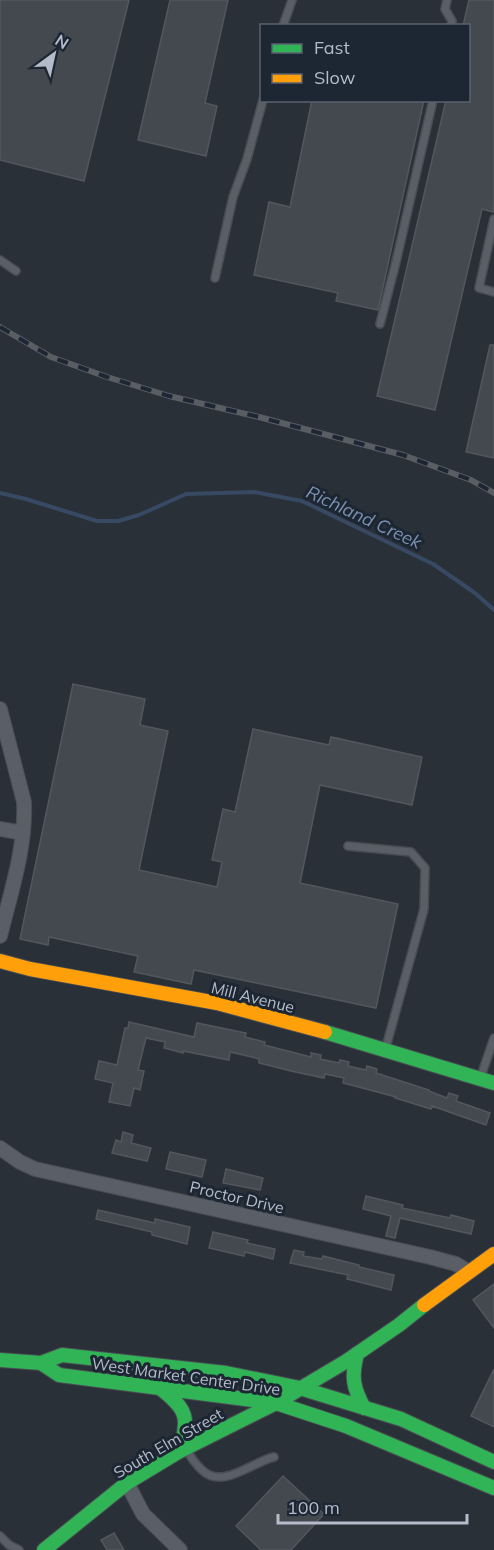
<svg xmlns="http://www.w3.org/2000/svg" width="494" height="1550" viewBox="0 0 494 1550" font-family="Mulish,sans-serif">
<rect width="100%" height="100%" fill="#2a3038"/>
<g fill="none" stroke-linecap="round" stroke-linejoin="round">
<!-- stream -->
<path stroke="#384963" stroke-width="4" d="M0,493L26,499L97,521H118L139,515L186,494L254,492L302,501L433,564L475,593L494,610"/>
</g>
<!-- building -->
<g fill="#444950" stroke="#52575f" stroke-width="1.5">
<path d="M0,0H129L84,181L0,160Z"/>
<path d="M170,0H228L205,103L217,106L206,156L138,140Z"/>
<path d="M469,0H494V205L493,212L482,209L435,410L377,396L446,100H468V26H463Z"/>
<path d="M312,100H424L378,310L336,301L338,293L254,275L269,202L290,207Z"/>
<path d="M490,345H494V458L466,452Z"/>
<path d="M73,684L145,699L140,725L168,731L139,870L217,887L222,862L212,860L223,809L235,812L253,729L329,745L331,737L422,757L412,805L320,785L300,883L398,904L376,1008L194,970L191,984L134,972L138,956L49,937L48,945L20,939Z"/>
<path d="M129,1022L194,1037L197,1023L246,1033L245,1037L265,1042L264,1045L311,1057V1053L321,1055L320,1059L339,1063L340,1060L349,1062L348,1066L366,1070L367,1066L377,1069L376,1073L429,1090V1091L447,1098L449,1093L458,1096L456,1101L490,1113L486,1125L432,1106L431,1109L395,1098L396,1097L343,1083L344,1078L325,1074L324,1078L291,1071L259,1063V1059L252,1057L230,1052L229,1060L183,1051V1053L164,1048L165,1042L146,1038L138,1070L144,1071L140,1090L134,1088L130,1106L109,1102L113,1083L95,1079L99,1061L117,1065L125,1028H128Z"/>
<path d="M123,1132L133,1135L131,1143L151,1148L147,1161L112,1153L116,1140L121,1142Z"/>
<path d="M170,1152L206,1160L202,1177L166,1169Z"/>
<path d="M226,1169L263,1178L260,1190L223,1183Z"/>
<path d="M366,1196L403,1205L402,1208L450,1218L451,1215L474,1221L471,1234L400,1218L395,1238L386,1236L391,1216L363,1209Z"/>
<path d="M98,1210L155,1223V1219L190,1227L187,1244L152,1235V1232L96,1219Z"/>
<path d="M213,1232L248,1240L247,1243L275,1249L273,1259L245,1252L244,1256L209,1248Z"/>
<path d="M294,1250L304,1252L303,1256L322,1259L323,1256L359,1265V1267L394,1275L391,1290L347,1279L348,1275L290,1263Z"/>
<path d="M494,1284V1328L473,1300Z"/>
<path d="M494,1369V1427L471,1416Z"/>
<path d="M283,1476L324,1514L291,1550H261L236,1526Z"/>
<path d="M114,1533L124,1550H107L101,1540Z"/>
</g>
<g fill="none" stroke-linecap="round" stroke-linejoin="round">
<!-- lane casing -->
<g stroke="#484c53" stroke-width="10">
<g id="lane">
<path d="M447,0L445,9L452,21L451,26"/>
<path d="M283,26L292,0"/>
<path d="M494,219L479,288L494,292"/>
<path d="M0,260L16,271"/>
<path d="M215,278L233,197L247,159L263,100"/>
<path d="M380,324L396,262L433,100"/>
<path d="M348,846L411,852L425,868L424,909L386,1047"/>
<path d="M481,1076L494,1038"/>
<path d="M187,1451C191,1457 196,1465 202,1470C222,1490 252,1462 274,1457"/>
<path d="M0,1536L9,1545L19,1550"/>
</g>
</g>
<!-- street casing -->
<g stroke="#484c53" stroke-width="16">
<g id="street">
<path d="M0,709L24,802C26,847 11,892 0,936"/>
<path d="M0,829L23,833"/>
<path d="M0,1148L20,1162L35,1169L430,1257L456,1264L469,1272"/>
<path d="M127,1483L143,1514L180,1550"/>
</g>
</g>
<!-- fast casing -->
<g stroke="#484c53" stroke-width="16">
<g id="fast">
<path d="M325,1032L494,1083"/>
<path d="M357,1354C351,1377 353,1387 364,1408"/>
<path d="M0,1360L41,1363L62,1355L226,1373L300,1388L401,1419L494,1462"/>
<path d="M41,1363L59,1375L276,1403L346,1426L494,1488"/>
<path d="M161,1389C188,1410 189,1418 180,1451"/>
<path d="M44,1550L127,1483L180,1451L276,1403L345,1362L399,1325L424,1305"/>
</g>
</g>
<!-- slow casing -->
<g stroke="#484c53" stroke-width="16">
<g id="slow">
<path d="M0,961L30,969L217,1003L325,1032"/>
<path d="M424,1305L494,1254"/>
</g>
</g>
<!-- lane -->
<use href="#lane" stroke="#5a5e66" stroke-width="7"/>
<!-- street -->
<use href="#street" stroke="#5a5e66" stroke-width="14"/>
<!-- fast -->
<use href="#fast" stroke="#30b455" stroke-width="14"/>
<!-- slow -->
<use href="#slow" stroke="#ff9f0a" stroke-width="14"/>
<!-- rail casing -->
<g stroke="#595d64" stroke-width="6">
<path id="rail" d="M0,327L51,357L107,377L169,396L259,417L403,455L471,480L494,493"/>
</g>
<!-- rail -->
<use href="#rail" stroke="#1d2633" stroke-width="4" stroke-dasharray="11" stroke-linecap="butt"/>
</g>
<g text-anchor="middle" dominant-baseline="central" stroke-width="6" stroke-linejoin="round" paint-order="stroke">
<!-- street labels -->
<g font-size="16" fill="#b4bcc9" stroke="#1d2633">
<text transform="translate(253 997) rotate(14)">Mill Avenue</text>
<text transform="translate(237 1197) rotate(13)">Proctor Drive</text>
<text transform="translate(186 1376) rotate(8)">West Market Center Drive</text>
<text transform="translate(168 1443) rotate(-30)">South Elm Street</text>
</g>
<!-- water labels -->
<g font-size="18" font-style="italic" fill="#7c92b1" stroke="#1d2633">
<text transform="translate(364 517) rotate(25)">Richland Creek</text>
</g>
</g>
<!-- legend -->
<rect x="260" y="24" width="210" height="78" fill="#1d2633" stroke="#59626f" stroke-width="1.5"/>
<rect x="272" y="44" width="30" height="9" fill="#30b455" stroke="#59626f" stroke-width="1.5"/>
<text x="314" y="54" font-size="18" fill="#b4bcc9">Fast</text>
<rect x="272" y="74" width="30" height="9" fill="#ff9f0a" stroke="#59626f" stroke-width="1.5"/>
<text x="314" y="84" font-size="18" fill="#b4bcc9">Slow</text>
<!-- north arrow -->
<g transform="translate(54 54) rotate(33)" stroke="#1d2633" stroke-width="4.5" paint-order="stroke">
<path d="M0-4.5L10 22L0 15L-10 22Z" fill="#b4bcc9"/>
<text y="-9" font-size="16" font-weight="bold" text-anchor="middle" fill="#b4bcc9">N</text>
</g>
<!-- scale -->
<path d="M278 1514v9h189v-9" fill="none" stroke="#b4bcc9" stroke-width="3"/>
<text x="287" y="1514" font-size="18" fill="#b4bcc9" stroke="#1d2633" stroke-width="4.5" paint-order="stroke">100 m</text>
</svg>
